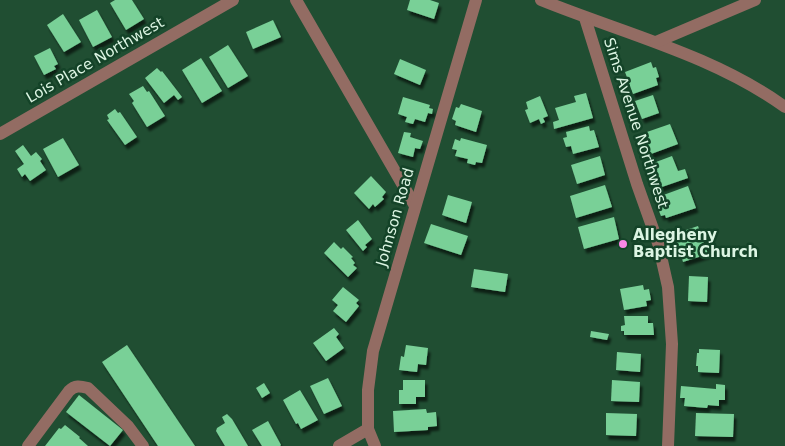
<svg xmlns="http://www.w3.org/2000/svg" width="785" height="446" viewBox="0 0 785 446" font-family="'DejaVu Sans',sans-serif">
<defs>
<filter id="shadow"><feDropShadow dx="2.5" dy="4.5" stdDeviation="1" flood-color="#0009"/></filter>
</defs>
<rect width="100%" height="100%" fill="#204e32"/>
<!-- building -->
<g fill="#79d097" filter="url(#shadow)">
<path d="M115,0H132L144,19L126,30L110,3Z"/>
<path d="M410,0H430L439,3L434,19L407,10Z"/>
<path d="M97,10L112,37L93,47L79,20Z"/>
<path d="M63,14L81,42L64,52L47,25Z"/>
<path d="M273,20L281,37L253,49L246,32Z"/>
<path d="M228,45L248,76L228,88L209,57Z"/>
<path d="M50,48L58,64L54,66L56,69L44,75L34,56Z"/>
<path d="M201,58L222,91L202,103L182,70Z"/>
<path d="M400,59L426,70L420,85L394,74Z"/>
<path d="M651,62L653,68L656,67L659,77L656,78L658,85L633,94L625,72Z"/>
<path d="M157,68L161,72L162,71L182,97L178,100L174,95L164,103L145,78Z"/>
<path d="M143,86L147,92L149,91L165,116L147,127L132,103L134,101L129,94Z"/>
<path d="M586,93L593,118L554,129L553,122L559,120L555,108L576,102L574,96Z"/>
<path d="M653,95L659,113L642,119L635,101Z"/>
<path d="M540,96L548,116L543,118L545,122L541,124L539,119L530,123L525,110L528,109L526,102Z"/>
<path d="M403,97L430,105L429,108L433,109L432,114L428,113L425,122L415,119L413,124L405,122L407,117L398,114Z"/>
<path d="M461,104L482,111L476,132L455,125L456,121L452,119L456,107L459,108Z"/>
<path d="M115,109L118,113L120,112L137,137L125,145L107,120L109,119L107,115Z"/>
<path d="M670,124L678,144L651,154L644,133Z"/>
<path d="M589,126L590,131L594,130L599,147L573,154L571,146L566,147L563,138L567,137L566,132Z"/>
<path d="M404,132L411,133L410,137L423,141L420,149L415,148L413,157L398,153Z"/>
<path d="M63,138L79,165L58,177L43,149Z"/>
<path d="M461,138L487,145L482,163L476,162L475,165L467,163L468,159L455,156L457,150L452,149L455,139L460,141Z"/>
<path d="M23,145L31,156L36,152L42,159L40,161L46,170L30,181L25,174L22,177L17,169L24,164L15,151Z"/>
<path d="M600,156L605,175L577,184L571,165Z"/>
<path d="M672,156L678,171L685,169L688,178L656,189L648,165Z"/>
<path d="M371,176L386,192L382,197L384,199L375,207L373,204L369,209L354,193Z"/>
<path d="M605,185L612,207L576,218L570,196Z"/>
<path d="M688,186L696,208L666,218L665,215L661,216L657,206L661,205L658,197Z"/>
<path d="M448,195L472,202L466,223L442,215Z"/>
<path d="M614,217L619,239L584,249L578,227Z"/>
<path d="M358,220L372,239L365,245L367,247L363,251L346,230Z"/>
<path d="M431,224L468,236L461,255L424,243Z"/>
<path d="M698,226L708,254L683,262L680,252L676,254L674,247L678,246L674,234Z"/>
<path d="M334,242L341,249L343,247L353,257L351,258L355,263L353,265L357,268L348,277L324,253Z"/>
<path d="M474,269L508,274L505,292L471,287Z"/>
<path d="M689,276L708,277L707,302L688,301Z"/>
<path d="M643,285L644,290L649,289L651,300L646,301L647,306L624,310L620,289Z"/>
<path d="M343,287L359,300L356,303L359,306L346,322L333,311L338,305L332,300Z"/>
<path d="M624,316H648V323H653L654,335H624V331H621V326L625,325Z"/>
<path d="M334,328L339,334L336,337L344,348L326,361L313,343Z"/>
<path d="M591,331L609,334L607,340L590,337Z"/>
<path d="M127,345L195,446H158L102,362Z"/>
<path d="M406,345L428,348L426,365L418,364L417,372L399,370L401,356L404,357Z"/>
<path d="M699,349L720,350L719,373L698,372V366H696L697,353H699Z"/>
<path d="M617,352L641,354L640,372L616,370Z"/>
<path d="M328,378L342,406L324,414L310,386Z"/>
<path d="M403,380H425V397H416V404H399V390H403Z"/>
<path d="M612,380L640,382L639,402L611,401Z"/>
<path d="M264,383L270,393L262,398L256,388Z"/>
<path d="M716,384L725,385V400H719V406L708,405L707,408L684,406L685,398H680L681,386L716,389Z"/>
<path d="M300,390L318,420L301,429L298,423L296,424L283,400Z"/>
<path d="M79,395L123,430L110,446L66,412Z"/>
<path d="M426,409L427,413L436,412L437,426L428,427V430L394,432L393,411Z"/>
<path d="M606,413L637,414L636,436L606,435Z"/>
<path d="M696,413L734,414L733,437L695,436Z"/>
<path d="M227,414L232,419L248,446H225L216,431L217,428L225,423L222,417Z"/>
<path d="M268,421L281,445L280,446H262L252,430Z"/>
<path d="M65,425L80,437L79,438L88,446H45L59,428L61,429Z"/>
</g>
<g fill="none" stroke-linecap="round" stroke-linejoin="round">
<!-- minor -->
<g stroke="#936c63" stroke-width="12">
<path d="M296,0L415,206"/>
<path d="M541,0C622,33 713,55 785,107"/>
<path d="M585,18L637,184L658,243L668,287L672,344L668,446"/>
<path d="M656,42L755,0"/>
<path d="M0,134L233,0"/>
<path d="M28,446L69,391C75,385 80,386 88,388L128,426L143,446"/>
<path d="M339,446L368,429"/>
<path d="M375,446L368,429V390L373,351L476,0"/>
</g>
</g>
<!-- markers -->
<circle fill="#fa87e6" stroke="#144328" stroke-width="2" cx="623" cy="244" r="5"/>
<g text-anchor="middle" dominant-baseline="central" stroke-width="5" stroke-linejoin="round" paint-order="stroke">
<!-- street labels -->
<g font-size="15" fill="#dcf5e3" stroke="#144328">
<text transform="translate(95 60) rotate(-30)">Lois Place Northwest</text>
<text transform="translate(636 123) rotate(72)">Sims Avenue Northwest</text>
<text transform="translate(395 217) rotate(-74)">Johnson Road</text>
</g>
<!-- poi labels -->
<g font-size="15" font-weight="bold" fill="#dcf5e3" stroke="#144328" text-anchor="start">
<text x="633" y="235">Allegheny<tspan x="633" dy="17">Baptist Church</tspan></text>
</g>
</g>
</svg>
